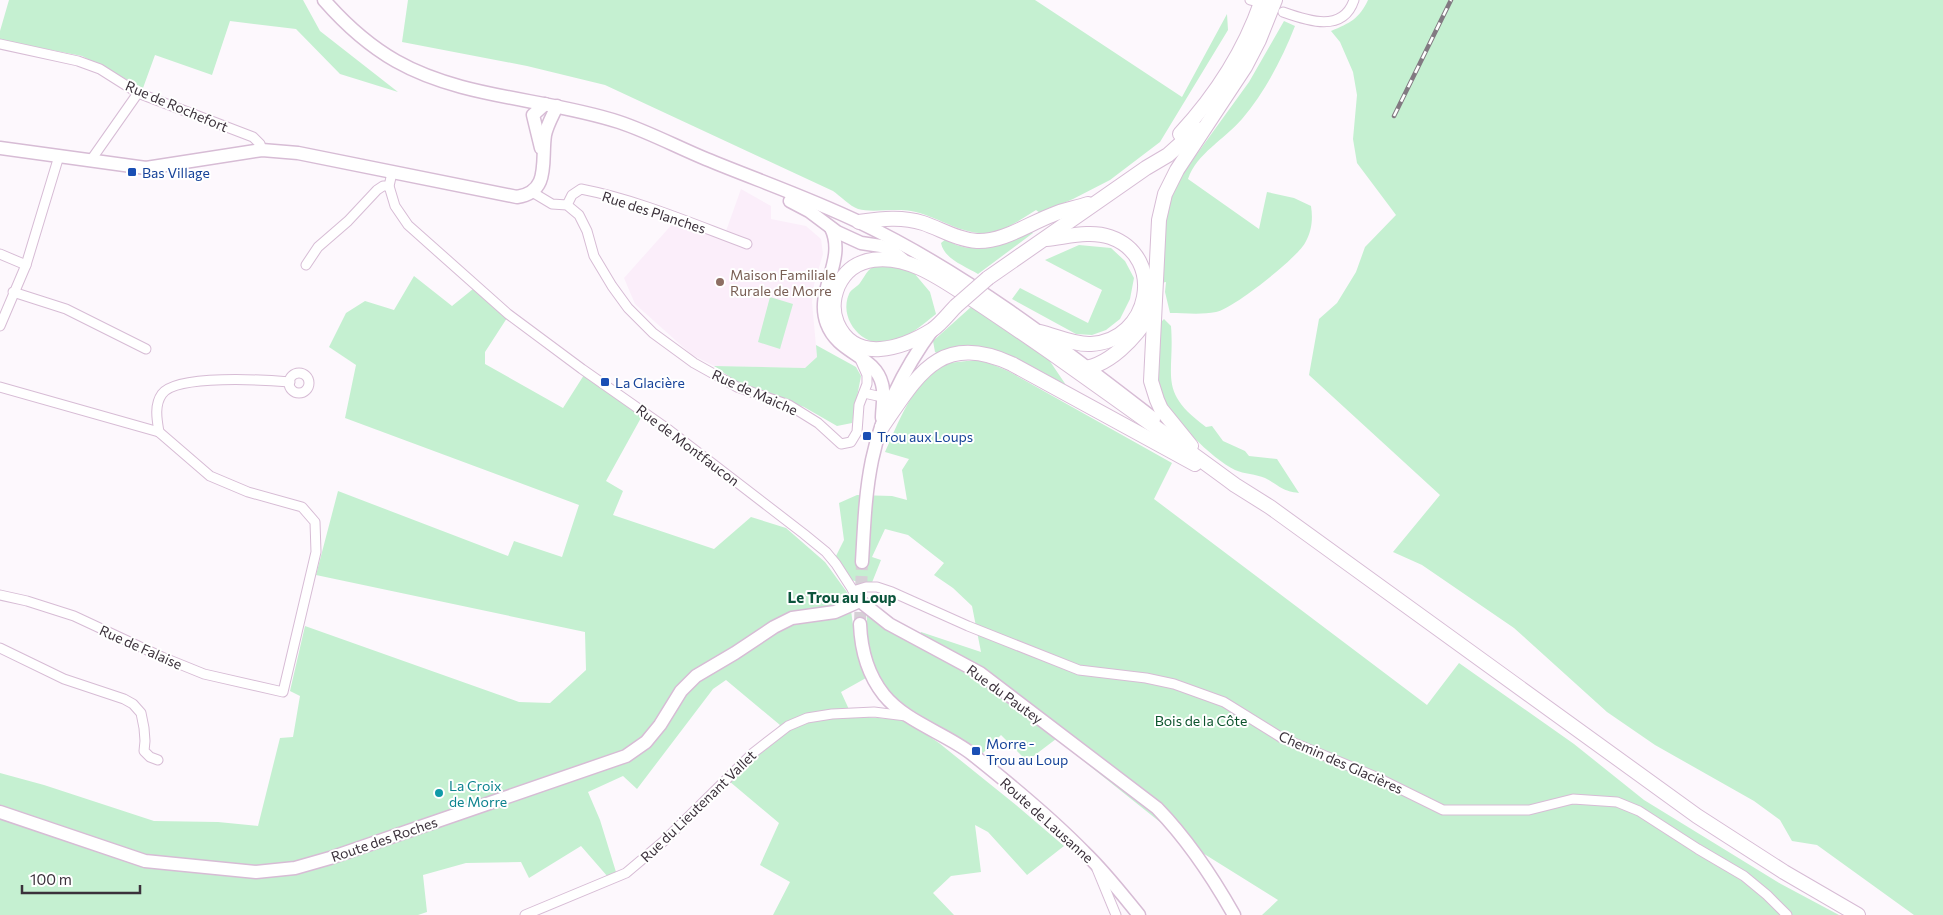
<svg xmlns="http://www.w3.org/2000/svg" width="1943" height="915" viewBox="0 0 1943 915" font-family="Commissioner,sans-serif">
<rect width="100%" height="100%" fill="#fdf8fd"/>
<!-- built -->
<path fill="#fbeefa" d="M741,189L771,206V219L806,226L821,239L823,254L814,285L812,302L817,357L805,368L714,366L692,355L635,304L624,278L675,221L721,238L726,231Z"/>
<!-- green -->
<g fill="#c5f0d1">
<path d="M9,0H303L320,31L398,92L340,74L296,29L230,21L212,75L155,55L143,88L82,56L0,40V31Z"/>
<path d="M408,0H1035L1182,97L1227,14L1228,30L1160,142L1110,180L1073,199L1040,213L1036,210C1021,219 1006,231 988,233C960,235 938,216 911,211C895,208 872,213 858,209C850,206 840,196 833,191L605,85L527,66L402,42Z"/>
<path d="M1368,0H1943V915H1914L1817,845L1792,841L1780,820L1754,801L1655,745L1607,712L1514,628L1422,565L1393,552L1440,495L1309,375L1319,319L1337,303L1356,272L1365,247L1396,215L1357,163L1353,139L1357,95L1353,72L1340,42L1331,31C1350,23 1359,19 1368,0Z"/>
<path d="M1284,21L1295,26C1282,59 1265,92 1242,119C1224,140 1197,153 1188,179L1259,229L1267,192L1294,198L1311,206C1313,219 1312,231 1305,243C1297,258 1233,309 1216,312C1201,315 1184,313 1170,313L1165,292L1166,282L1161,283L1165,215L1173,187L1249,82Z"/>
<path d="M1031,231L1033,233L978,274C965,266 944,259 941,243L946,239C951,242 955,245 960,246C980,253 1012,238 1031,231Z"/>
<path d="M1079,245L1111,248L1125,261L1134,278L1130,299L1120,319L1106,330L1092,335L1076,334L1012,299L1020,288L1088,323L1102,290L1045,260Z"/>
<path d="M886,264L914,273L930,292L936,314C923,324 907,339 890,342C863,349 838,319 849,294C851,289 857,287 860,283C870,269 867,267 886,264Z"/>
<path d="M414,276L452,306L473,289L507,318L485,352V364L563,408L584,375L642,416L606,481L623,491L613,515L714,549L751,517L786,528L825,562L849,595L856,648L866,678L841,692L852,716L905,720L939,743L1016,805L1064,846L1027,875L988,832L975,825L981,872L951,876L933,893L954,915H773L790,882L760,865L779,823L729,781L780,725L726,680L713,689L637,789L623,776L588,792L600,820L616,872L608,877L581,846L529,878L521,862L466,863L423,875L427,912L418,915H0V773L44,785L154,821L218,822L258,826L280,738L293,737L300,696L290,691L305,626L519,702L550,703L586,670L585,632L316,575L338,491L508,556L514,541L562,557L579,505L345,418L356,365L329,347L346,313L365,301L394,310Z"/>
<path d="M770,297L793,304L780,349L758,342Z"/>
<path d="M971,307L1045,354L1066,385L1031,366L1006,356L938,354L935,352L933,341Z"/>
<path d="M1164,319L1171,326C1175,377 1157,391 1206,427L1212,426L1223,441L1245,451L1249,456L1277,459L1299,493C1281,491 1280,486 1265,478C1256,474 1244,474 1235,470C1212,459 1170,417 1161,393C1154,372 1159,345 1159,324Z"/>
<path d="M816,345L856,367L861,376L852,423L837,426L804,407L740,384L714,366L805,368L817,357Z"/>
<path d="M975,360L989,363L1008,371L1172,463L1154,499L1427,705L1459,663L1574,744L1644,800L1781,884L1839,915H1262L1278,900L1185,842L1056,739L1027,761L1001,735L983,753C958,737 887,701 875,675C866,656 867,633 867,612L917,645L921,632L981,652L972,606L953,588L934,575L944,563L908,535L885,529L872,557L881,560L871,585L851,580L835,558L844,540L839,503L857,495L892,496L907,500L902,470L909,459L885,452C897,426 914,380 941,366C950,361 965,362 975,360Z"/>
</g>
<g fill="none" stroke-linecap="round" stroke-linejoin="round">
<!-- secondary-tunnel -->
<path stroke="#d6d0d6" stroke-width="12" stroke-dasharray="12 6" stroke-linecap="butt" d="M860,624L862,562"/>
<!-- street casing -->
<g stroke="#d7bcd5" stroke-width="11">
<g id="street">
<path d="M1250,0L1254,1"/>
<path d="M1283,12C1308,21 1343,33 1354,0"/>
<path d="M0,44L78,61L100,69L138,93L253,137L260,144L262,150"/>
<path d="M91,160L138,93"/>
<path d="M392,173L389,186L395,206L408,225L508,314L582,369L669,430L804,534L826,552L836,564L856,595"/>
<path d="M532,192L552,204L567,205L579,215L587,231L594,256L612,286L628,308L653,333L694,363L737,387L789,405L818,423L841,444L851,442L857,432L859,405L867,384V375L859,357"/>
<path d="M567,205L572,195L581,189C638,200 693,224 747,244"/>
<path d="M0,254L26,265"/>
<path d="M306,265L318,247L348,221L377,190L383,186H389"/>
<path d="M13,292L66,309L146,349"/>
<path d="M0,326L26,265L59,156"/>
<circle cx="299" cy="383" r="10"/>
<path d="M0,387L159,432L210,476L248,492L302,507L315,522L316,552L283,692L204,674L162,657L74,616L27,601L0,595"/>
<path d="M864,393L882,397"/>
<path d="M159,432C157,420 154,405 162,394C176,374 266,380 290,382"/>
<path d="M853,591L866,587H877L892,592L968,626L1079,670L1146,678L1174,684L1224,702L1282,738L1376,777L1443,810H1529L1573,799L1617,802L1639,811L1698,849L1744,876L1767,895L1787,915"/>
<path d="M0,648L64,679L124,699L133,704L141,713L144,728L145,741L144,751L150,757L158,760"/>
<path d="M1097,869L1116,915"/>
<path d="M525,915L626,873L664,841L753,753L788,726L807,718L832,714L874,712L906,716"/>
</g>
</g>
<!-- secondary casing -->
<g stroke="#d7bcd5" stroke-width="15">
<g id="secondary">
<path d="M324,0C345,24 368,45 396,61C463,99 546,98 619,122C649,132 677,147 706,159C757,180 809,198 859,222C966,273 1061,347 1154,419"/>
<path d="M0,148L146,168L262,150L298,153L517,197C551,192 541,160 545,135C547,125 553,115 557,106"/>
<path d="M541,148L533,115L545,104"/>
<path d="M790,201L809,211L837,232L861,243L881,246L891,250L907,263"/>
<path d="M831,228C847,261 814,291 827,324C838,354 875,355 882,384C885,394 882,408 882,418"/>
<path d="M862,562C864,528 865,494 872,460C882,413 905,367 933,329"/>
<path d="M860,624C861,650 868,675 884,695C906,722 945,733 972,754C1011,785 1050,817 1084,852C1104,871 1121,893 1139,915"/>
<path d="M0,812L145,861L256,872L295,868L330,858L626,756L646,742L660,725L681,691L696,676L735,653L774,627L792,618L835,612L860,601L889,624L980,673L1157,808C1188,840 1212,876 1234,915"/>
</g>
</g>
<!-- primary casing -->
<g stroke="#d7bcd5" stroke-width="16">
<g id="primary">
<path d="M1180,134C1216,95 1245,50 1262,0"/>
<path d="M859,222C881,219 901,216 923,223C941,229 958,240 977,241C1003,242 1028,224 1052,215C1063,210 1076,208 1088,204"/>
<path d="M988,278L1146,168L1168,155L1197,129"/>
<path d="M956,306C949,313 941,324 932,330C903,348 855,365 837,323C832,311 833,298 838,286C853,253 891,255 920,268C938,276 955,288 972,299C998,316 1024,334 1050,352C1112,396 1174,440 1235,485L1270,507L1697,816L1784,872L1858,915"/>
<path d="M1040,332C1056,336 1075,345 1091,344C1150,341 1167,257 1110,237C1090,230 1067,237 1046,239"/>
<path d="M1075,369C1108,370 1137,336 1153,310"/>
<path d="M882,427C918,375 940,331 1012,364L1195,464"/>
<path d="M1191,446L1161,409L1157,400L1151,381L1159,220L1165,194L1177,170L1245,67L1259,40L1275,0"/>
</g>
</g>
<!-- street -->
<use href="#street" stroke="#fff" stroke-width="9"/>
<!-- secondary -->
<use href="#secondary" stroke="#fff" stroke-width="12"/>
<!-- primary -->
<use href="#primary" stroke="#fff" stroke-width="14"/>
<!-- rail casing -->
<g stroke="#827a82" stroke-width="4.5">
<path id="rail" d="M1394,116L1451,0"/>
</g>
<!-- rail -->
<use href="#rail" stroke="#fff" stroke-width="2.5" stroke-dasharray="8" stroke-linecap="butt"/>
<!-- primary-bridge casing -->
<g stroke="#d7bcd5" stroke-width="16" stroke-linecap="butt">
<path id="primary-bridge" d="M956,306L988,278"/>
</g>
<!-- primary-bridge -->
<use href="#primary-bridge" stroke="#fff" stroke-width="14"/>
</g>
<!-- markers -->
<g fill="#1a4fb4" stroke="#fff" stroke-width="2">
<rect x="127" y="167" width="10" height="10" rx="2.5"/>
<rect x="600" y="377" width="10" height="10" rx="2.5"/>
<rect x="862" y="431" width="10" height="10" rx="2.5"/>
<rect x="971" y="746" width="10" height="10" rx="2.5"/>
</g>
<circle fill="#8d6e63" stroke="#fff" stroke-width="2" cx="720" cy="282" r="5"/>
<circle fill="#0f9aa8" stroke="#fff" stroke-width="2" cx="439" cy="793" r="5"/>
<g text-anchor="middle" dominant-baseline="central" stroke-width="4" stroke-linejoin="round" paint-order="stroke">
<!-- street labels -->
<g font-size="14" fill="#3b313b" stroke="#fff">
<text transform="translate(177 106) rotate(23)">Rue de Rochefort</text>
<text transform="translate(654 212) rotate(18)">Rue des Planches</text>
<text transform="translate(755 392) rotate(24)">Rue de Maiche</text>
<text transform="translate(688 445) rotate(37)">Rue de Montfaucon</text>
<text transform="translate(141 647) rotate(24)">Rue de Falaise</text>
<text transform="translate(1005 694) rotate(36)">Rue du Pautey</text>
<text transform="translate(1341 762) rotate(24)">Chemin des Glacières</text>
<text transform="translate(698 806) rotate(-44)">Rue du Lieutenant Vallet</text>
<text transform="translate(1047 820) rotate(42)">Route de Lausanne</text>
<text transform="translate(384 839) rotate(-19)">Route des Roches</text>
</g>
<!-- transit labels -->
<g font-size="14" fill="#164399" stroke="#fff" text-anchor="start">
<text x="142" y="172">Bas Village</text>
<text x="615" y="382">La Glacière</text>
<text x="877" y="436">Trou aux Loups</text>
<text x="986" y="743">Morre -<tspan x="986" dy="16">Trou au Loup</tspan></text>
</g>
<!-- education labels -->
<g font-size="14" fill="#785e54" stroke="#fff" text-anchor="start">
<text x="730" y="274">Maison Familiale<tspan x="730" dy="16">Rurale de Morre</tspan></text>
</g>
<!-- park labels -->
<g font-size="14" fill="#0c542d" stroke="#fff">
<text x="1201" y="720">Bois de la Côte</text>
</g>
<!-- culture labels -->
<g font-size="14" fill="#0d838f" stroke="#fff" text-anchor="start">
<text x="449" y="785">La Croix<tspan x="449" dy="16">de Morre</tspan></text>
</g>
<!-- neighbourhood labels -->
<g font-size="15" font-weight="bold" fill="#0b543b" stroke="#fff">
<text x="842" y="597">Le Trou au Loup</text>
</g>
</g>
<!-- scale -->
<path d="M22 885v8h118v-8" fill="none" stroke="#3b313b" stroke-width="2.5"/>
<text x="30" y="885" font-size="15" fill="#3b313b" stroke="#ffffff" stroke-width="4" paint-order="stroke">100 m</text>
</svg>
